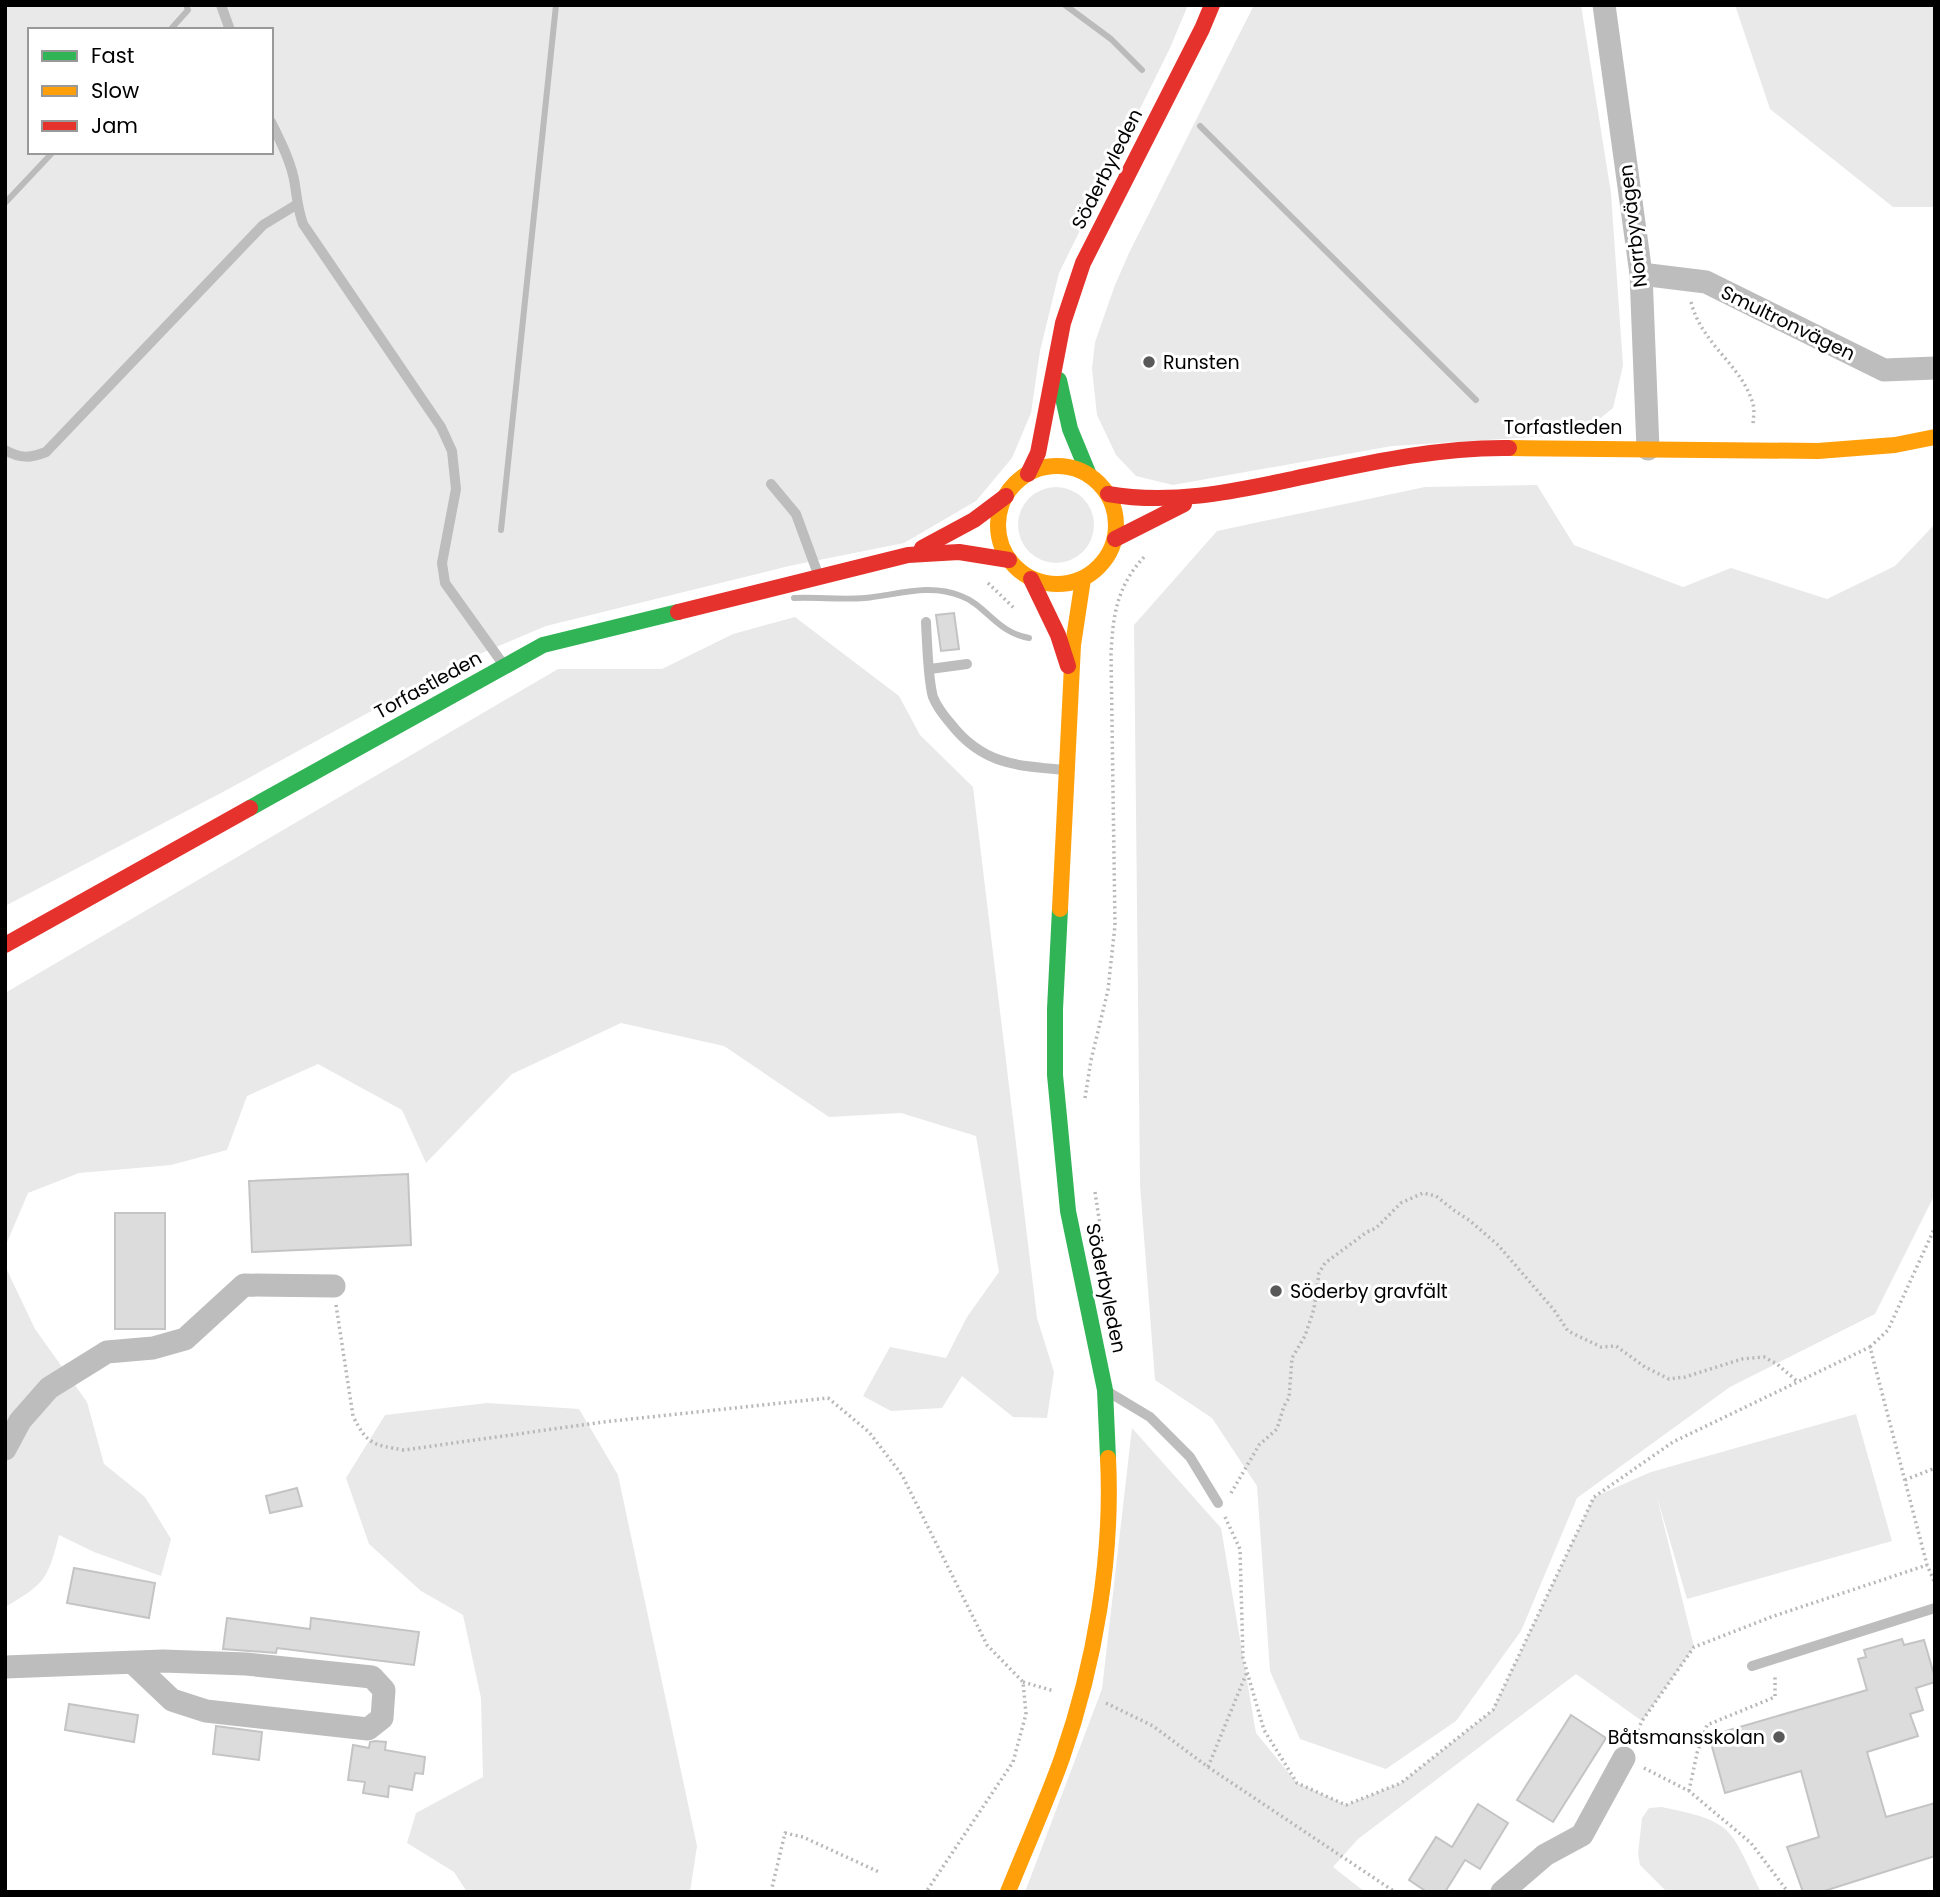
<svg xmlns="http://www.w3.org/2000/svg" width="1940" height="1897" viewBox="0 0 1940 1897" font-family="Poppins,sans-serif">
<rect width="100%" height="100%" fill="#fff"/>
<!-- green -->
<g fill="#e9e9e9" fill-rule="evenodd">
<path d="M5,5H1188L1170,48L1059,273L1040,351L1031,413L1012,458L976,501L904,543L789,566L546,626L463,661L221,793L5,906ZM30,30H271V152H30Z"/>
<path d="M1254,5H1581L1611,193L1623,366L1613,408L1581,434L1392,446L1173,485L1136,476L1116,455L1097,415L1092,369L1095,342L1115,285L1129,253Z"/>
<path d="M1735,5H1935V207H1893L1770,109Z"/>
<path d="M1537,485L1574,545L1683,587L1731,568L1827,599L1895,566L1935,524V1194L1875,1314L1730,1387L1577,1498L1521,1631L1456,1721L1386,1769L1300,1739L1270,1671L1257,1486L1212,1418L1155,1380L1140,1185L1134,625L1217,531L1425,487Z"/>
<circle cx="1056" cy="525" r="38"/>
<path d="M795,617L899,696L920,735L973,787L1037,1318L1054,1372L1047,1418L1013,1417L962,1376L942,1408L891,1411L863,1396L890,1347L946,1358L967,1317L999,1272L976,1136L901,1113L829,1117L724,1046L621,1023L512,1074L426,1163L402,1110L318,1064L247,1096L227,1150L171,1165L79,1173L28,1193L5,1247V993L558,669H662L733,634Z"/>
<path d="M5,1266L35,1329L87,1402L104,1464L145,1497L171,1539L161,1576L94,1552L59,1535C48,1579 45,1584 5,1607Z"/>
<path d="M487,1403L579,1409L618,1475L697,1846L690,1892H467L454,1872L407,1843L416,1813L483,1777L481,1698L463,1615L421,1591L369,1544L346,1478L385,1415Z"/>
<path d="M1856,1414L1892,1541L1687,1599L1657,1497L1694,1647L1642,1721L1576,1674L1358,1839L1333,1867L1365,1892H1025L1102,1689L1132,1428L1221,1528L1256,1733L1297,1783L1346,1805L1401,1783L1493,1710L1594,1497L1651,1472Z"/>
<path d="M1662,1807C1683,1812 1708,1815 1725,1829C1740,1842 1751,1874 1761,1892H1667L1640,1865L1638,1854L1642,1818L1649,1808Z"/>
</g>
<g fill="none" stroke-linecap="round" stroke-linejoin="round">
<!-- stream -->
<g stroke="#bbb" stroke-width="6">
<path d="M1065,5L1111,39L1142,70"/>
<path d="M170,30L188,10L186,5"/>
<path d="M1200,126L1476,400"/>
<path d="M5,203L53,152"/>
<path d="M501,530L556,5"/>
<path d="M794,598C818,597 841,600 865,598C897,595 929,583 961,596C986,605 997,633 1029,638"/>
</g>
</g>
<!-- building -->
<g fill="#dcdcdc" stroke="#c4c4c4" stroke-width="2">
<path d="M954,613L959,649L941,651L936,615Z"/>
<path d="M408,1174L411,1245L252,1252L249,1181Z"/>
<rect x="115" y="1213" width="50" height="116"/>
<path d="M297,1488L302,1506L270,1513L266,1496Z"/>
<path d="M74,1568L155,1583L149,1618L67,1603Z"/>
<path d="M227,1618L310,1629L311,1618L419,1632L414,1665L277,1648L276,1653L223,1649Z"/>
<path d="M1902,1639L1904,1645L1924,1640L1935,1678V1682L1916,1688L1923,1710L1910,1714L1918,1736L1867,1752L1886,1817L1935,1803V1856L1821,1892H1803L1787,1847L1819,1837L1801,1771L1725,1793L1709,1736L1867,1690L1858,1659L1866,1657L1864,1650Z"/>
<path d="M69,1704L138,1715L134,1742L65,1730Z"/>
<path d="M1571,1715L1606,1738L1553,1822L1517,1800Z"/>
<path d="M216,1726L262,1732L259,1760L213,1754Z"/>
<path d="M375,1741L386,1742L385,1750L425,1757L423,1774L415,1773L412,1790L389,1786L388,1797L363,1793L365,1782L348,1780L353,1745L369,1748L370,1742Z"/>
<path d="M1478,1804L1508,1823L1480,1869L1465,1860L1445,1892H1427L1409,1880L1436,1837L1452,1847Z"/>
</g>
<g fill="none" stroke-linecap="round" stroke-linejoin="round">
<!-- path -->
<g stroke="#b8b8b8" stroke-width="3.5" stroke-dasharray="2 3.5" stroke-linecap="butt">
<path d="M1691,302C1702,345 1742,365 1753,404C1755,411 1753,419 1753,426"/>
<path d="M988,583L1015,609"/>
<path d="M1085,1098L1091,1060L1108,990L1115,925L1111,654C1113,614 1117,585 1146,555"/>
<path d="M1095,1192L1101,1232"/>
<path d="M336,1305L353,1416C367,1445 374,1445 404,1450L603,1422L828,1398L869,1432L902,1475L987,1645L1023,1682L1026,1714L1013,1762L926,1892"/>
<path d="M1870,1347L1888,1330L1935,1227"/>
<path d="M1905,1480L1935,1468"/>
<path d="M1231,1493L1259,1445L1277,1429L1284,1406L1289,1398L1292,1358L1305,1336L1314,1309L1319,1273L1325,1263L1367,1232L1376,1228L1401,1203L1423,1193L1436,1196L1455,1211L1469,1220L1498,1245L1554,1310L1568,1331L1601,1347L1616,1346L1645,1367L1669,1379L1685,1377L1742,1359L1764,1357L1777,1364L1798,1382"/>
<path d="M1225,1517L1240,1549L1243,1658L1264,1730L1297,1783L1346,1805L1401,1783L1493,1710L1594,1497L1673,1442L1870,1347L1927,1565L1935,1583"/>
<path d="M1023,1682L1054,1691"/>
<path d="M1106,1703L1153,1726L1208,1767L1395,1892"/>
<path d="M1633,1740L1642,1721L1694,1647L1771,1617L1927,1565"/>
<path d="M1208,1767L1247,1672"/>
<path d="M1644,1768L1689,1791L1751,1843L1788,1892"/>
<path d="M1689,1791L1697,1753L1707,1725L1775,1697V1676"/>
<path d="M771,1892L785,1833L803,1837L879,1872"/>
</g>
<!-- lane -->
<g stroke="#bdbdbd" stroke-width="10">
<path d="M221,5L230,30"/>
<path d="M271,122C281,142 292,164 295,185C297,199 298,210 303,224L441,427L452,451L456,489L442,563L445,583L503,664"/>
<path d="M5,450C20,459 31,458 46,452L263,225L296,205"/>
<path d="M771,484L796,514L818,574"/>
<path d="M926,622C927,641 928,680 933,697C937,707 944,716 951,724C983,765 1018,766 1066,770"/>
<path d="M930,669L967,664"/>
<path d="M1110,1393L1150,1417L1190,1457L1218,1503"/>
<path d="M1752,1666L1935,1608"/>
</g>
<!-- street -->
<g stroke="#bdbdbd" stroke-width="23">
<path d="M1604,5L1641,274L1648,449"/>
<path d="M1641,274L1706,282L1884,370L1935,368"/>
<path d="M5,1449L20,1421L49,1388L107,1352L153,1348L185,1339L244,1285L334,1286"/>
<path d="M5,1667L163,1661L246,1664L372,1677L384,1690L382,1718L368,1729L206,1711L172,1700L133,1663"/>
<path d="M1502,1892L1545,1855L1582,1835L1624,1758"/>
</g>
<!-- fast -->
<g stroke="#30b455" stroke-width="16">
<path d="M1059,380L1070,429L1089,475"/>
<path d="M250,808L543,645L678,612"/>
<path d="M1060,909L1055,1009V1075L1068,1211L1105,1390L1108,1458"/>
</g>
<!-- slow -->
<g stroke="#ff9f0a" stroke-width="16">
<path d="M1509,448L1818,451L1895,445L1935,437"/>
<circle cx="1057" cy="525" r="59"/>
<path d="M1060,909L1073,645L1083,579"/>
<path d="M1008,1892C1026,1847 1046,1803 1062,1758C1095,1663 1113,1558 1108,1458"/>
</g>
<!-- jam -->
<g stroke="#e5322d" stroke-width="16">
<path d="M1028,474L1038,453L1063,323L1083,263L1202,29L1212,5"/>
<path d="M1108,494C1171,505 1231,492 1293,479C1364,464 1436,447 1509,448"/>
<path d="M1115,539L1184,504"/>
<path d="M922,548L974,520L1006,496"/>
<path d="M1031,579L1058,635L1068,666"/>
<path d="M678,612L908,555L959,552L1009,560"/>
<path d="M5,945L250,808"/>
</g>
</g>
<!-- markers -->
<g fill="#595959" stroke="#fff" stroke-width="2.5">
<circle cx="1149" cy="362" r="7"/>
<circle cx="1276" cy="1291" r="7"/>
<circle cx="1779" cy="1737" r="7"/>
</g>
<g text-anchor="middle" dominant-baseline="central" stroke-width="6" stroke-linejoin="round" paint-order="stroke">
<!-- street labels -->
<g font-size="19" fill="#000" stroke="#fff">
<text transform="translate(1107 169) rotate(-63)">Söderbyleden</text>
<text transform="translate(1633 226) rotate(-97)">Norrbyvägen</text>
<text transform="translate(1788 323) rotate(26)">Smultronvägen</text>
<text x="1563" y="427">Torfastleden</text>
<text transform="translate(428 685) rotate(-29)">Torfastleden</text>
<text transform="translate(1106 1288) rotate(78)">Söderbyleden</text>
</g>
<!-- poi labels -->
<g font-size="19" fill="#000" stroke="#fff" text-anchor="start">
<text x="1163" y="362">Runsten</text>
<text x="1290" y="1291">Söderby gravfält</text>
<text x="1765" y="1737" text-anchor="end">Båtsmansskolan</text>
</g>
</g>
<!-- border -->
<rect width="1940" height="1897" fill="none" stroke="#000000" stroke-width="14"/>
<!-- legend -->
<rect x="28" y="28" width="245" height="126" fill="#ffffff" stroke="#999999" stroke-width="2"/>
<rect x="42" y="51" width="35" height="10" fill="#30b455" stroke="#999999" stroke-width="2"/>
<text x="91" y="63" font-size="21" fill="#000000">Fast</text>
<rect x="42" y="86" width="35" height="10" fill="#ff9f0a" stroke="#999999" stroke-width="2"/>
<text x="91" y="98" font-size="21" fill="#000000">Slow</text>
<rect x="42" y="121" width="35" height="10" fill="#e5322d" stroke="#999999" stroke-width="2"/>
<text x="91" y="133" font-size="21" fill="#000000">Jam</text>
</svg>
